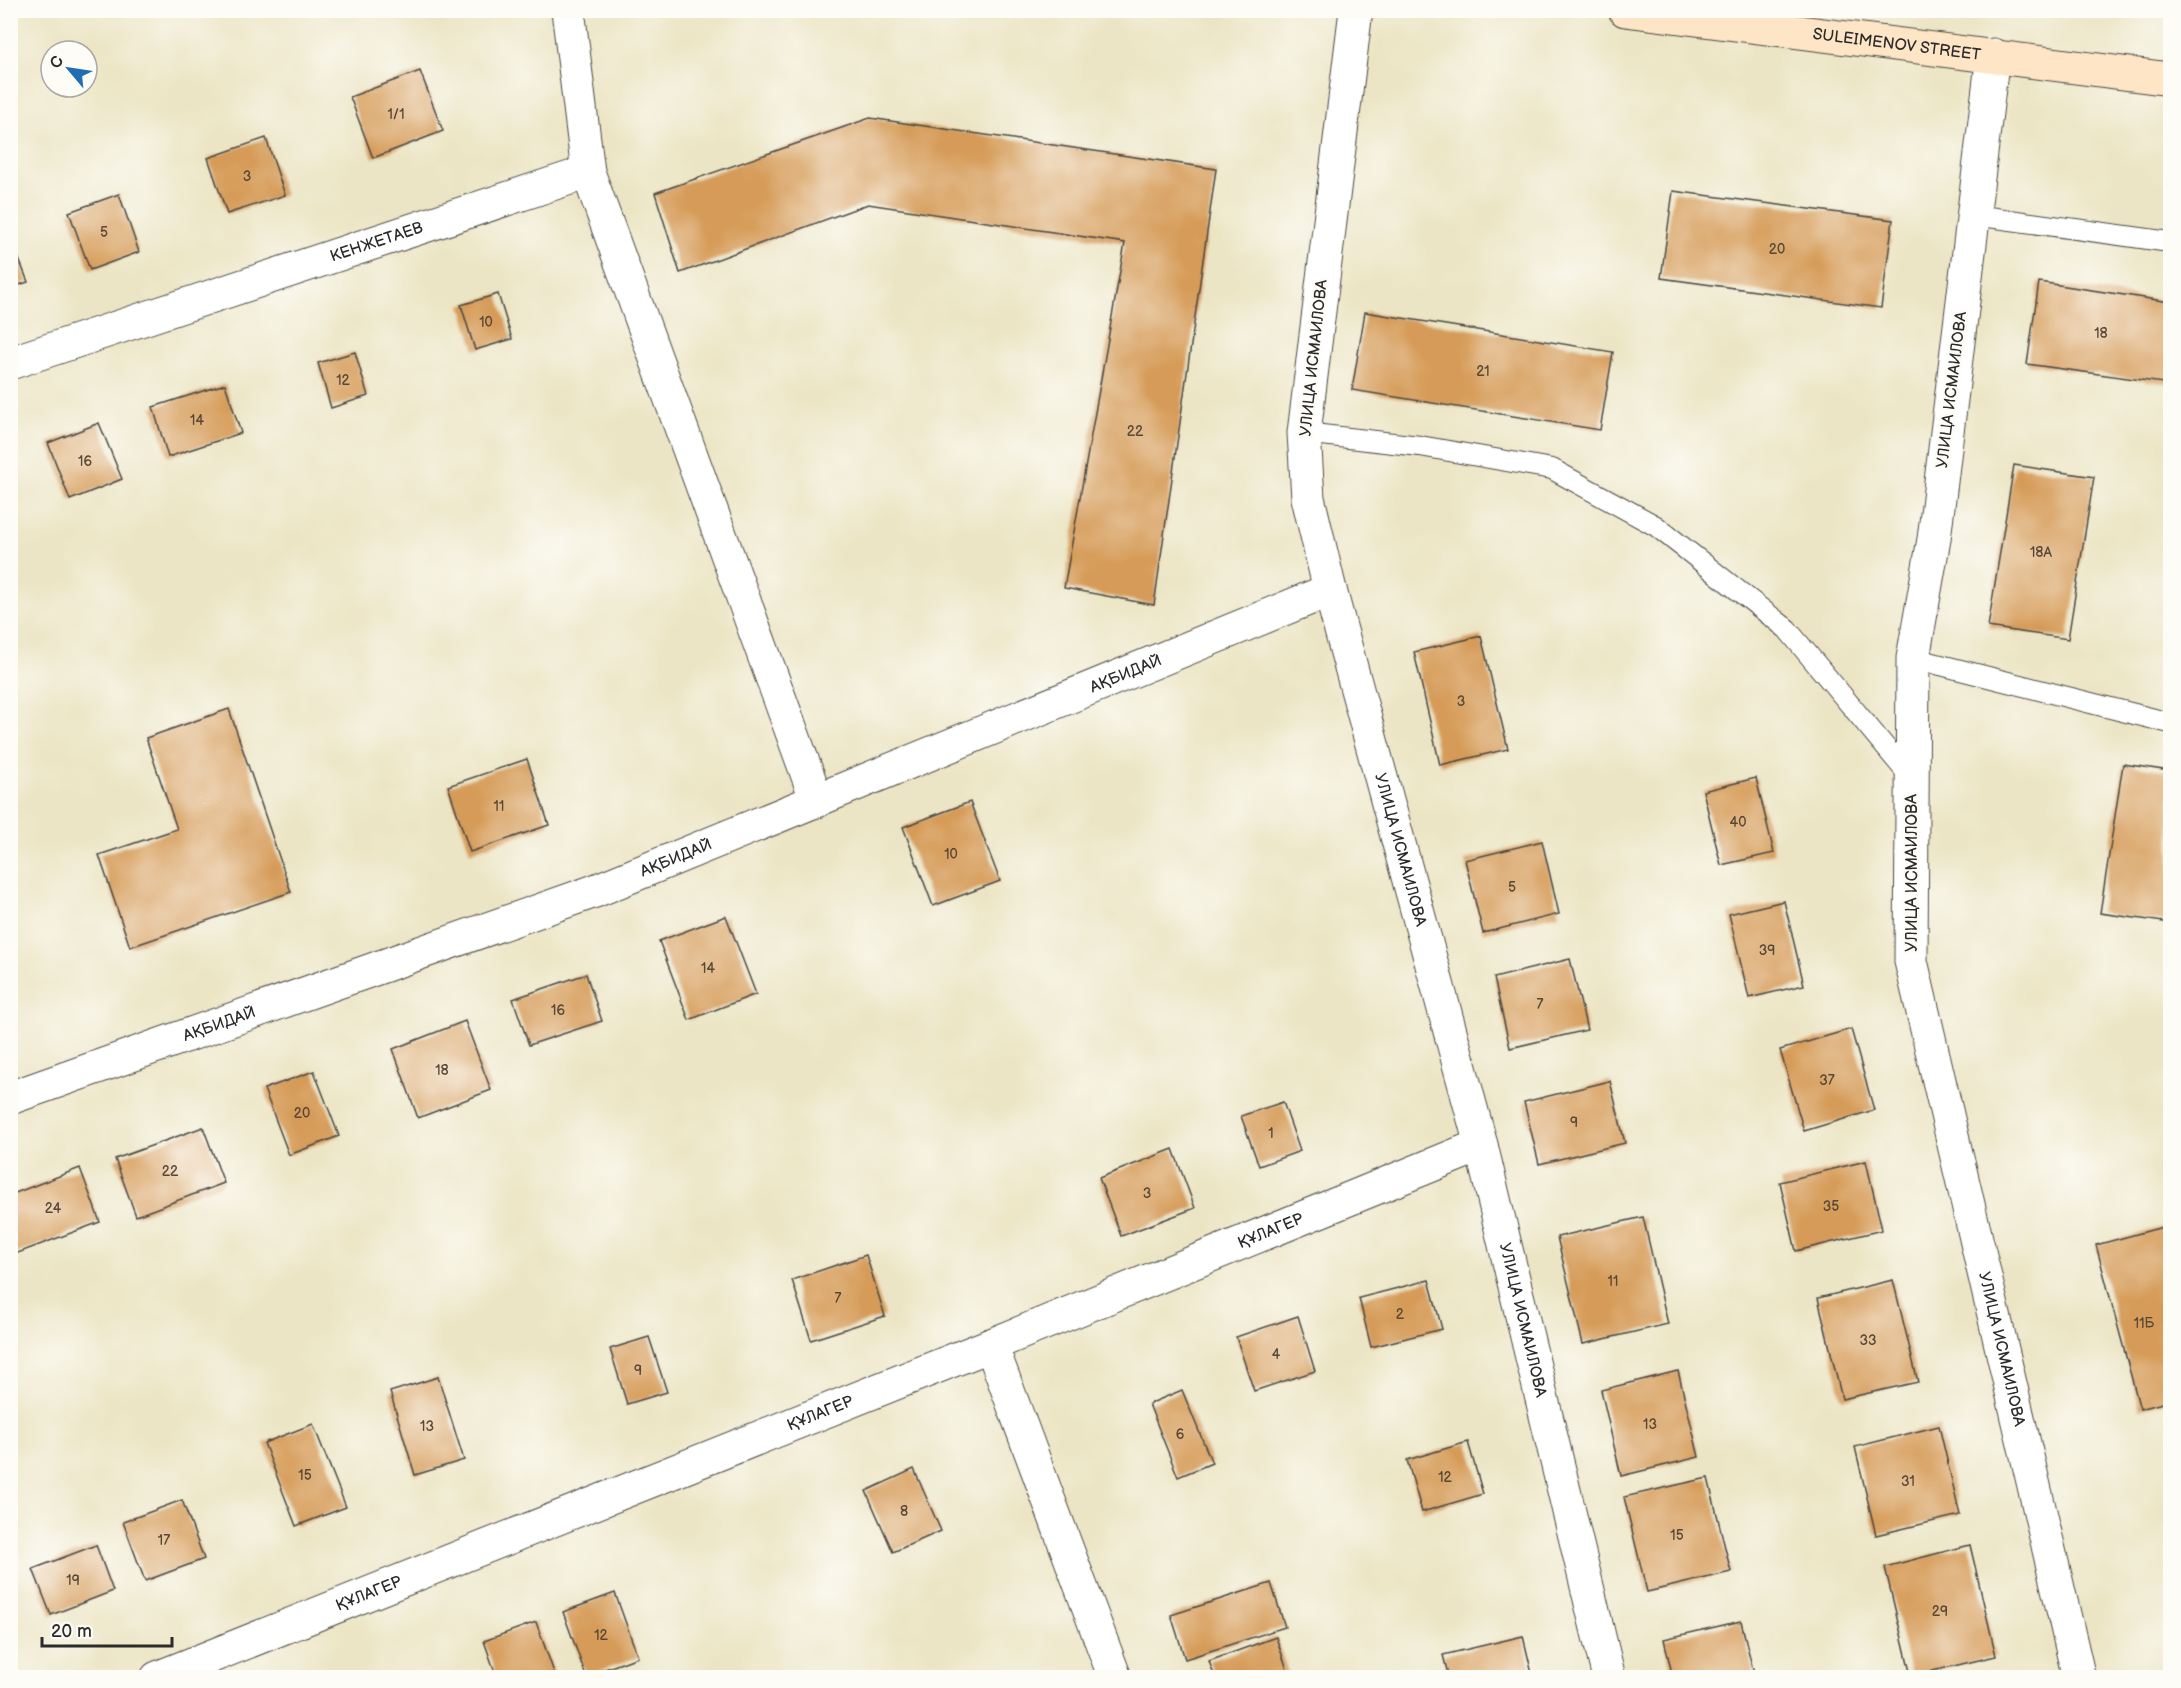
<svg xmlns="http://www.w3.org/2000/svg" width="2181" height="1688" viewBox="0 0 2181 1688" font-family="'Balsamiq Sans',sans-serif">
<rect width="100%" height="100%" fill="#fdfcf7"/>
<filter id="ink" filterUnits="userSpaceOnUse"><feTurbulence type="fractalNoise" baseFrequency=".0167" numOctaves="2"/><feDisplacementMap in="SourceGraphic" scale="12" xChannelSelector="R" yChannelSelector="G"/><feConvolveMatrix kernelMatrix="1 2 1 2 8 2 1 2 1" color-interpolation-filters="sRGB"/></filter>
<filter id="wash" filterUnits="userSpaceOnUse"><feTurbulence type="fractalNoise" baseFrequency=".008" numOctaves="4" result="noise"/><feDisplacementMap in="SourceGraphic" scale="24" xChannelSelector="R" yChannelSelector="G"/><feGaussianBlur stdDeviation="1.35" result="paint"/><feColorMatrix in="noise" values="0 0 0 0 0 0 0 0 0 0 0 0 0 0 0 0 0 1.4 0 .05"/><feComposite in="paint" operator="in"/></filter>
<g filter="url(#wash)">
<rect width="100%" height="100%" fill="#ece5c5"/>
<g id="blocks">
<!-- building -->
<g fill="#d69b59">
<path d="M420,71L443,131L373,158L350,97Z"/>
<path d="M870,118L1216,169L1154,605L1064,588L1125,243L868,204L680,273L655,193Z"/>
<path d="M266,138L285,195L227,214L208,158Z"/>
<path d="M1673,191L1893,220L1881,308L1661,278Z"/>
<path d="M119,194L139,252L90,270L69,212Z"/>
<path d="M10,236L28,282L10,288Z"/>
<path d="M2039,282L2170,302V384L2027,364Z"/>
<path d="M498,294L512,339L475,350L461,305Z"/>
<path d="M1365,312L1613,352L1600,430L1352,390Z"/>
<path d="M355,352L368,396L331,408L318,363Z"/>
<path d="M225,384L241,433L168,457L153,407Z"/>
<path d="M99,423L122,479L70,500L48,443Z"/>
<path d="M2014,465L2094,477L2068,639L1988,627Z"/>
<path d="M1481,636L1508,749L1440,765L1414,652Z"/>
<path d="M229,709L291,892L130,947L99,855L177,829L146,738Z"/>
<path d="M527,759L549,825L470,852L448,786Z"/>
<path d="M2123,764L2170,771V923L2100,913Z"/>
<path d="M1756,778L1774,853L1721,865L1703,791Z"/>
<path d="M970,802L1000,881L933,906L903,827Z"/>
<path d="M1542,841L1559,914L1483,933L1465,860Z"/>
<path d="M1784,901L1804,985L1749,998L1729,914Z"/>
<path d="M726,916L756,994L689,1020L659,941Z"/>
<path d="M1570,959L1587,1030L1510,1048L1494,978Z"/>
<path d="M586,974L602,1021L529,1045L513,999Z"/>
<path d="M465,1021L491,1090L418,1118L393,1049Z"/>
<path d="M1851,1029L1874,1110L1804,1131L1780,1050Z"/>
<path d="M314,1071L339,1136L289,1155L264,1089Z"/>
<path d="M1610,1081L1625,1143L1539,1164L1524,1102Z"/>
<path d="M1283,1102L1300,1151L1259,1166L1241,1116Z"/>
<path d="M203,1127L224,1183L136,1216L115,1159Z"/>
<path d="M1173,1149L1195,1208L1121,1236L1099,1178Z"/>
<path d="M1866,1161L1882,1230L1796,1251L1780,1182Z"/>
<path d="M80,1168L100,1222L10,1256V1195Z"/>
<path d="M1643,1217L1668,1324L1583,1344L1557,1237Z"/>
<path d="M2170,1225V1401L2140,1409L2096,1245Z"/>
<path d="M866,1255L885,1316L811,1340L792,1280Z"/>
<path d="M1429,1280L1442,1329L1371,1347L1359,1298Z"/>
<path d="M1893,1280L1918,1382L1842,1399L1818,1298Z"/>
<path d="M1298,1316L1315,1371L1254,1391L1236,1337Z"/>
<path d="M649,1337L667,1392L627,1404L610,1349Z"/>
<path d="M1678,1371L1699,1457L1621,1476L1601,1390Z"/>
<path d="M438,1377L464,1460L415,1475L390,1392Z"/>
<path d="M1182,1390L1212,1463L1178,1477L1149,1404Z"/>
<path d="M313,1424L346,1507L296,1526L264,1443Z"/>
<path d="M1939,1426L1960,1515L1876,1535L1855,1447Z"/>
<path d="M1468,1442L1483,1494L1422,1512L1407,1460Z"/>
<path d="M914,1469L941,1531L893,1552L866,1491Z"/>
<path d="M1708,1478L1731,1572L1647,1592L1624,1497Z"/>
<path d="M182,1500L204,1559L145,1581L123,1522Z"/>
<path d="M96,1545L113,1591L51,1615L33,1569Z"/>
<path d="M1970,1545L1996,1656L1911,1676L1885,1567Z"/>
<path d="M1271,1583L1285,1627L1185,1659L1171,1615Z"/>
<path d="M615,1593L638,1657L586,1676L563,1612Z"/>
<path d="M1741,1621L1755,1678H1673L1664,1639Z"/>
<path d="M536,1622L556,1678H497L484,1641Z"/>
<path d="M1523,1636L1533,1678H1449L1443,1655Z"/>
<path d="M1276,1637L1290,1678H1215L1209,1661Z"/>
</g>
</g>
</g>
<g filter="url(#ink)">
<use href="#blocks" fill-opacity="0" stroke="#484742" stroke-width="1.5"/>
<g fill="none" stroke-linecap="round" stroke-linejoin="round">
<!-- lane casing -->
<g stroke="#484742" stroke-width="22">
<g id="lane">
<path d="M1974,215L2170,242"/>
<path d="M1304,433L1420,446L1552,469L1656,526L1787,629L1912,779"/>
<path d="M1913,658L2170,723"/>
</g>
</g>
<!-- street casing -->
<g stroke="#484742" stroke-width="35">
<g id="street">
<path id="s1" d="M1356,10L1304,433L1308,498L1330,590L1481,1145L1609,1678"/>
<path id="s2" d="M1993,55L1934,539L1913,658L1911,961L2079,1678"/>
<path d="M588,172L817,801"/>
<path id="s3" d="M10,363L588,172L568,10"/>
<path id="s4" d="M10,1098L595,891L1330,590"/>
<path d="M991,1345L1115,1678"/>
<path id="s5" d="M157,1678L991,1345L1481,1145"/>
</g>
</g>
<!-- secondary casing -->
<g stroke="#484742" stroke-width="35">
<g id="secondary">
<path id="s6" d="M1625,10L2170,79"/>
</g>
</g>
<!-- lane -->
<use href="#lane" stroke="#fff" stroke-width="20"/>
<!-- street -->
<use href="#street" stroke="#fff" stroke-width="33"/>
<!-- secondary -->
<use href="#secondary" stroke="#fee5c5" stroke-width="33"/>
</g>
</g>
<g text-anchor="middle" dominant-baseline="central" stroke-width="6" stroke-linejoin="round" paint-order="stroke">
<!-- number labels -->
<g font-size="14" fill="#564736">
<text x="396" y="114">1/1</text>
<text x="247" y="176">3</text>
<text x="104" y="232">5</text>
<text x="1777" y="249">20</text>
<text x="486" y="322">10</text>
<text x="2101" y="333">18</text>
<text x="1483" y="371">21</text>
<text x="343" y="380">12</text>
<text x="197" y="420">14</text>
<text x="1135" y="431">22</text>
<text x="85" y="461">16</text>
<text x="2041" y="552">18А</text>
<text x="1461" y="701">3</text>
<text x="499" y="806">11</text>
<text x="1738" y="822">40</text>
<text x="951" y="854">10</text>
<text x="1512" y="887">5</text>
<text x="1767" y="950">39</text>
<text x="708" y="968">14</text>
<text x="1540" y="1004">7</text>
<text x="558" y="1010">16</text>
<text x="442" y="1070">18</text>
<text x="1827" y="1080">37</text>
<text x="302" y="1113">20</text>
<text x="1574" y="1122">9</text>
<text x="1271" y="1133">1</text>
<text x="170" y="1171">22</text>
<text x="1147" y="1193">3</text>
<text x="1831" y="1206">35</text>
<text x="53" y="1208">24</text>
<text x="1613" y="1281">11</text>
<text x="838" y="1298">7</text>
<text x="1400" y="1314">2</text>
<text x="2144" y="1323">11Б</text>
<text x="1868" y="1340">33</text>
<text x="1276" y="1354">4</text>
<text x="638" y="1370">9</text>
<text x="1650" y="1424">13</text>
<text x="427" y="1426">13</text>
<text x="1180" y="1434">6</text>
<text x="305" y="1475">15</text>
<text x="1445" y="1477">12</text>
<text x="1908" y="1481">31</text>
<text x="904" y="1511">8</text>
<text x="1677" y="1535">15</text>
<text x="164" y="1540">17</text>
<text x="73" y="1580">19</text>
<text x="1940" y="1611">29</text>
<text x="601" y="1635">12</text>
</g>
<!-- street labels -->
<g font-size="16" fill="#2b2b2b" stroke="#fdfcf7">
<text stroke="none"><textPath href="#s6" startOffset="274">SULEIMENOV STREET</textPath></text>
<text stroke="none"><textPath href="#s3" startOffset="386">КЕНЖЕТАЕВ</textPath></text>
<text transform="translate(1314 358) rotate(-84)">УЛИЦА ИСМАИЛОВА</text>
<text transform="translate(1952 390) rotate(-83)">УЛИЦА ИСМАИЛОВА</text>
<text stroke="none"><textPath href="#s4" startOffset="1194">АҚБИДАЙ</textPath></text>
<text stroke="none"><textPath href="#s1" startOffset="855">УЛИЦА ИСМАИЛОВА</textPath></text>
<text stroke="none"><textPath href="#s4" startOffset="708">АҚБИДАЙ</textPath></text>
<text transform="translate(1912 873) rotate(-90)">УЛИЦА ИСМАИЛОВА</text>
<text stroke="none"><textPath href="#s4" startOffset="222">АҚБИДАЙ</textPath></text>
<text stroke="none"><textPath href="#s5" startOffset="1200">ҚҰЛАГЕР</textPath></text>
<text stroke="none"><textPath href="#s1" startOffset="1341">УЛИЦА ИСМАИЛОВА</textPath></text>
<text stroke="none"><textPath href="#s2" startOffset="1310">УЛИЦА ИСМАИЛОВА</textPath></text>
<text stroke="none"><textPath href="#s5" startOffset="714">ҚҰЛАГЕР</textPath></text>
<text stroke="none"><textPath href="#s5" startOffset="228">ҚҰЛАГЕР</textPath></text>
</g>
</g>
<!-- margin -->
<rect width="2181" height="1688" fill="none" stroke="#fdfcf7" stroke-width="36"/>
<!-- north arrow -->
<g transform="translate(69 69) rotate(299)"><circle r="28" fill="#fdfcf7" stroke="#a9a8a5" stroke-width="1.5"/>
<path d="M0-4.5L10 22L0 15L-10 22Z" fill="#1f6fb2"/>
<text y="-9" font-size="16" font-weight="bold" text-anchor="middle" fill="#2b2b2b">С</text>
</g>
<!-- scale -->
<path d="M42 1637v9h130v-9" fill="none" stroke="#2b2b2b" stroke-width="3"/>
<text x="51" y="1637" font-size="18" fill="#2b2b2b" stroke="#fdfcf7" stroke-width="4.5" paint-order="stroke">20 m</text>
</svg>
